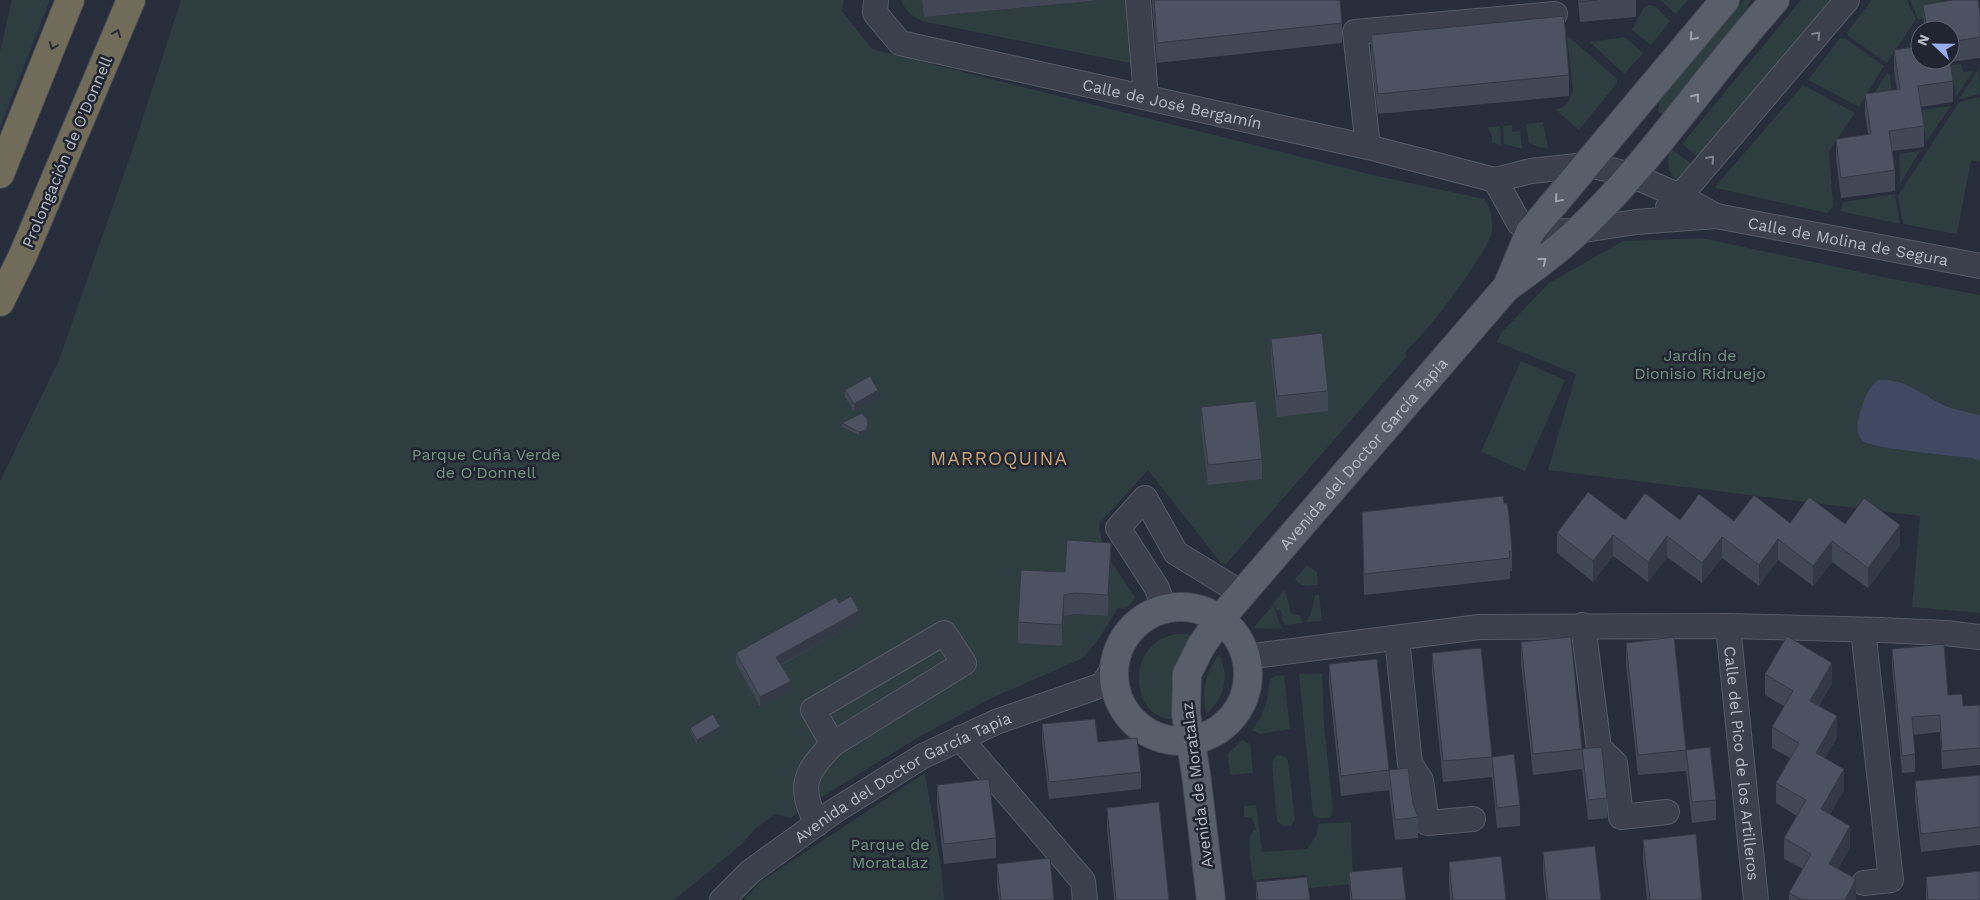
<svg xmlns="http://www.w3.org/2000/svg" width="1980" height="900" viewBox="0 0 1980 900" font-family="'Work Sans',sans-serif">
<rect width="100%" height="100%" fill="#282d3b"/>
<!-- green -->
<g fill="#2d3d40">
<path d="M12,0H50L0,127V51Z"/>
<path d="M181,0H844L842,11L872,49L1373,175L1484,199C1491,207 1494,225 1491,235C1484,257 1424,338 1406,350V357L1226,564L1221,563L1148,470L1099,524C1100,551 1121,575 1135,597L1131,604L1125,609L1118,608L1098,640L1083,658L992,698L917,738L801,810L791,818L776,814L756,828L741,845L674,900H0V481L59,360L133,148Z"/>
<path d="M901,0H922L924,17L1102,0H1130L1135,64L922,21C912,16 905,11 901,0Z"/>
<path d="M1660,0H1688L1676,14Z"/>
<path d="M1744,0H1751L1733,30L1663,115L1658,111L1660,98Z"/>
<path d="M1801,0H1839L1702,160L1682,144Z"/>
<path d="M1872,0H1907L1916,19L1887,63L1848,36L1847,32Z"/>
<path d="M1910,0H1939L1966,10L1956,17L1918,19Z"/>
<path d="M1649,5L1655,6L1670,21L1651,45L1632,30L1644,7Z"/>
<path d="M1567,37H1569L1617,79V83L1579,130L1555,109L1562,108L1569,101L1573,91Z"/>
<path d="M1625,37L1643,53L1624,74L1590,42Z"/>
<path d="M1840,38L1846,39L1884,66L1859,107L1808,80Z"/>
<path d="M1961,64L1963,72L1973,71L1956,97L1951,65Z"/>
<path d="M1979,69L1980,94L1961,99L1960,97Z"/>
<path d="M1887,73L1890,76L1893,107L1866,111L1864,110Z"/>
<path d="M1803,85L1855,113L1829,151L1833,206L1827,213L1716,188L1715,187Z"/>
<path d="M1980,97V162L1971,160L1957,234L1903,224L1898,196L1959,102Z"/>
<path d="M1951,106L1926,142L1922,110Z"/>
<path d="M1543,122L1548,148L1539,147L1529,143L1526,124Z"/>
<path d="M1512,125V132L1520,131L1522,149L1504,144L1503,126Z"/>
<path d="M1500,126L1501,145L1492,143V135L1487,127Z"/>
<path d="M1670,148L1697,168L1678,182C1667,171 1667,163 1670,148Z"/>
<path d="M1920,151L1900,184L1899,154Z"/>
<path d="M1895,194L1900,224L1840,211L1843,202Z"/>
<path d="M1702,238L1888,278L1980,295V613L1912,607L1920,516L1548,470L1576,374L1497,342L1501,333L1549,283L1623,241Z"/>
<path d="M1521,361L1565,380L1525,471L1481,452Z"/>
<path d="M1307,565L1317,572L1318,585C1308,586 1301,588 1295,579Z"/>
<path d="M1285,590L1291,613L1300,616L1303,623L1285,625L1281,617L1283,616L1280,610L1277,611L1273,604Z"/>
<path d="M1315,595H1319L1322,621L1306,622L1311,613Z"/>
<path d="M1273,605L1282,629L1253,628Z"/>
<path d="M1175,634H1187L1190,636C1173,663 1168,687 1173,719C1139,719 1128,670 1151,647C1157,640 1166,637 1175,634Z"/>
<path d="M1219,654C1230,676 1225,698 1206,714C1201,692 1205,673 1219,654Z"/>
<path d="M1322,673L1324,725L1333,810L1330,818H1318L1313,815L1299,674Z"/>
<path d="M1284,675L1290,729L1260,734L1252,730L1261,717L1267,701L1270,679L1275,676Z"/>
<path d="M1242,740L1250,744L1253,773L1230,775L1228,754Z"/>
<path d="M1279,755L1286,757L1288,761L1295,819L1291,826H1283L1277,821L1272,762L1276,756Z"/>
<path d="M925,773L942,873L944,900H744L760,882Z"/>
<path d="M1256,805L1262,852L1307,849L1317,834L1318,824L1351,822L1353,884L1309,888L1307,875L1253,880C1252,867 1244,834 1256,829L1252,818L1244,817V806Z"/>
</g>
<!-- water -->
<path fill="#404962" d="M1878,380C1905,378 1920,394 1943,405C1955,410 1967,412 1980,415V461L1973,458C1956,456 1873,449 1863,441C1855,434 1857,422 1860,413C1864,400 1867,389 1878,380Z"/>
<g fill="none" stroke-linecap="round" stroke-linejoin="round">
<!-- minor casing -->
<g stroke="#565b67" stroke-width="26">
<g id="minor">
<path id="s1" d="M876,0L875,13L900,43L1368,147L1495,180L1531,171L1586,165L1607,169L1631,175L1680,196L1716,216"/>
<path d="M1138,0L1146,97"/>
<path d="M1368,147L1355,32L1555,14"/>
<path id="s2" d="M1495,180L1519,223L1530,232L1578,231L1636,222L1716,216L1980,266"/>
<path d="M1668,207L1680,196L1847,0"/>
<path d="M1164,609L1157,588L1118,528L1145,498L1176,553L1243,594"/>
<path d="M1583,625L1599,748L1615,763L1621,817L1667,812"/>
<path id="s3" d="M1728,626L1756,900"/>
<path d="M1863,630L1891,880L1864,883"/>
<path d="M1397,638L1410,764L1421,780L1427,823L1473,819"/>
<path d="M1246,657L1479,627L1728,626L1880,630L1946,633L1980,637"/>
<path d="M1102,685L1109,675L1115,664"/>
<path d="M960,738L1083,881L1085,900"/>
<path d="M817,824C798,786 804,773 833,744L964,663L944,633L813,710L833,744"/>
<path id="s4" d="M722,900L750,872L833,812L923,756L996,722L1102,685L1110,687L1117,693"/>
</g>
</g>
<!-- major casing -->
<g stroke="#444955" stroke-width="30">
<g id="major">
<path d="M1507,287L1530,232L1725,0"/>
<circle cx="1181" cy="674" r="67"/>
<path id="s5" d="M1211,900L1196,774L1186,714L1187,674L1201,646L1220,619L1506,288C1531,270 1556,252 1578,231C1652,161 1707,75 1775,0"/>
</g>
</g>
<!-- highway casing -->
<g stroke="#434854" stroke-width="30">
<g id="highway">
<path d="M0,174L70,0"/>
<path d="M0,302L23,255L131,0"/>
</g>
</g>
<!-- minor -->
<use href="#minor" stroke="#3b404c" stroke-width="24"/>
<!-- major -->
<use href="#major" stroke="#595e6b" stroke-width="28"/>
<!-- highway -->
<use href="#highway" stroke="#716b59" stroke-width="28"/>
</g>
<!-- wall -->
<g fill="#414754">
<path d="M922,0H1102L924,17Z"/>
<path d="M1152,0H1340L1342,23V43L1157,63Z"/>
<path d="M1578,0H1636V17L1580,22Z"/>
<path d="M1923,5L1980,14V58L1950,62L1953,81V102L1921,107L1924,126V147L1892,151L1895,170V191L1841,198L1836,159V139L1868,134L1865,115V94L1897,90L1894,70V50L1950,60V30H1924Z"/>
<path d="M1371,35L1569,75V96L1378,114L1371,55Z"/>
<path d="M1271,339L1328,391V411L1277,417L1271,359Z"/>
<path d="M845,390L878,398L854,412L845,397Z"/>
<path d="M1201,407L1262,459V479L1208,485L1201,428Z"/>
<path d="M842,423L868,428L866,433L859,435L842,427Z"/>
<path d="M1362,512L1512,551V571H1510V579L1364,595Z"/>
<path d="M1625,520L1734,521L1845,524L1900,545L1868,588L1832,562L1813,586L1778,560L1759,586L1722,558L1702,583L1667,557L1648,582L1613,556L1593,582L1557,553V533Z"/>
<path d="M1111,564L1108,616L1075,614L1064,616L1062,646L1018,643V622L1065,572Z"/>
<path d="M839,603L859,621L781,665L791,691L760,707L736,663V653Z"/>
<path d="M1521,642L1582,749L1607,798V818L1588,820L1582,769L1533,775L1521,663Z"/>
<path d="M1626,643L1686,750L1716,800V820L1692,823L1686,771L1638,775L1626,664Z"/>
<path d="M1892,649L1948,695L1963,706L1980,705V765L1942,769L1940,732L1913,735L1915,754V772L1902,773L1892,666Z"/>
<path d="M1432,653L1520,805V826L1497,828L1492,777L1443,782L1432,674Z"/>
<path d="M1329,664L1389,770L1413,804L1418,817V838L1395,840L1389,790L1341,796L1329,684Z"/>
<path d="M1765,674L1832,683L1819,706L1837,737L1825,758L1844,790L1830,814L1850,847L1838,869L1856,879V900H1789V893L1803,869L1784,859V838L1797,816L1776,803V783L1790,758L1772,748V727L1784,706L1765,695Z"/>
<path d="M1042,724L1098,742L1141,772V789L1049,799L1042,742Z"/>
<path d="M690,728L720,731L697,744L690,731Z"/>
<path d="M1980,775V845L1921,852L1915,799V781Z"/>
<path d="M937,785L996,838V858L944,864L937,806Z"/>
<path d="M1107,808L1169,900H1114L1107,828Z"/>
<path d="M1643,840L1702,900H1647L1643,861Z"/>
<path d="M1543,852L1601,900H1546L1543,873Z"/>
<path d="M1449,862L1506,900H1450L1449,883Z"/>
<path d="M997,864L1054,900H999L997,885Z"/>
<path d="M1349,872L1406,900H1350Z"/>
<path d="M1926,877L1980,900H1926Z"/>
<path d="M1256,882L1310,900H1256Z"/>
</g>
<!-- shaded-wall -->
<g fill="#353945">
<path d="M878,390V398L854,412V404Z"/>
<path d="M868,424V428L866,433L859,435V432Z"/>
<path d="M1900,525V545L1868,588V568Z"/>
<path d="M1613,535V556L1593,582V561Z"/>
<path d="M1667,536V557L1648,582V562Z"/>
<path d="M1722,537V558L1702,583V563Z"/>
<path d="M1778,539V560L1759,586V565Z"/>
<path d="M1832,541V562L1813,586V566Z"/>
<path d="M1111,543V564L1108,616V595Z"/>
<path d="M1064,595V616L1062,646V625Z"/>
<path d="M859,611V621L776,667V657Z"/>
<path d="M1832,663V683L1810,721V701Z"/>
<path d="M791,681V691L760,707V697Z"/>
<path d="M1837,716V737L1816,773V753Z"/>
<path d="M720,727V731L697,744V740Z"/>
<path d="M1844,769V790L1821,830V809Z"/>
<path d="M1850,826V847L1829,884V864Z"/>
<path d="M1856,879V900H1845Z"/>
</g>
<!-- building -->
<g fill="#4c5262" stroke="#353945">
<path d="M1154,0H1340L1342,23L1157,43Z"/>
<path d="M1580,0H1598L1580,2Z"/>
<path d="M1953,0H1978L1980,14V37L1950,42V30H1927L1923,5Z"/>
<path d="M1564,16L1569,75L1378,94L1371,35Z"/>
<path d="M1920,46V60H1950V59L1953,81L1918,86L1924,126L1889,131L1895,170L1841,178L1836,139L1871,134L1865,94L1900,89L1894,50Z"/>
<path d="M1322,333L1328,391L1277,396L1271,339Z"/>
<path d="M870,376L878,390L854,404L845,390Z"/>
<path d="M1256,401L1262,459L1208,465L1201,407Z"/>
<path d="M862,413L867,419L868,424L866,430L859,432L842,423Z"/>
<path d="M1588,492L1625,520L1645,493L1680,520L1699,494L1734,521L1754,495L1790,523L1809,497L1845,524L1864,498L1900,525L1868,568L1832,541L1813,566L1778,539L1759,565L1722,537L1702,563L1667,536L1648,562L1613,535L1593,561L1557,533Z"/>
<path d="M1503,496L1504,504L1507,503L1509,515L1512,551H1509L1510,558L1364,574L1362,512Z"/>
<path d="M1067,540L1111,543L1108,595L1075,593L1064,595L1062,625L1018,622L1021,570L1065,572Z"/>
<path d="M851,596L859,611L776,657L791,681L760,697L736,653L836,597L839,603Z"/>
<path d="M1787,636L1832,663L1810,701L1837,716L1816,753L1844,769L1821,809L1850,826L1829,864L1856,879L1845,900H1803L1789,893L1811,854L1784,838L1806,800L1776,783L1799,743L1772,727L1793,691L1765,674Z"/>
<path d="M1571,637L1582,749L1533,754L1521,642Z"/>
<path d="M1674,637L1686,750L1710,747L1716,800L1692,802L1686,750L1638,755L1626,643Z"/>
<path d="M1944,644L1948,695L1962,694L1963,706L1980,705V748L1942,751L1940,715L1912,717L1915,754L1902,756L1892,649Z"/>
<path d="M1481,648L1492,757L1443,761L1432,653Z"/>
<path d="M1377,659L1389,770L1408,768L1413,804L1418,817L1395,820L1389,770L1341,776L1329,664Z"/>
<path d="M713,714L720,727L697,740L690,728Z"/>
<path d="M1095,719L1098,742L1137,738L1141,772L1049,782L1042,724Z"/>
<path d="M1600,747L1602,749L1607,798L1588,800L1582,749Z"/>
<path d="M1514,754L1520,805L1497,808L1492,757Z"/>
<path d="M1980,775V827L1921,834L1915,781Z"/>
<path d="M989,779L996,838L944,844L937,785Z"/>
<path d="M1159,802L1169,900H1116L1107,808Z"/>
<path d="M1696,834L1702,900H1650L1643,840Z"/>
<path d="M1595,846L1601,900H1548L1543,852Z"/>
<path d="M1501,856L1506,900H1453L1449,862Z"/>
<path d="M1050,858L1054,900H1001L997,864Z"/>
<path d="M1402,867L1406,900H1352L1349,872Z"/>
<path d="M1980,871V900H1928L1926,877Z"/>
<path d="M1307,877L1310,900H1258L1256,882Z"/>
</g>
<!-- one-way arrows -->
<defs><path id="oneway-chevron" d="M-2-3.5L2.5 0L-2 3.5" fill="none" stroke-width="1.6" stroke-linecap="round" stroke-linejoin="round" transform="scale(1.25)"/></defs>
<g stroke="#282c35">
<use href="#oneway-chevron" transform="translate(117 33) rotate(-67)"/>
<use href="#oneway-chevron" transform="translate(53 46) rotate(111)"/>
</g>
<g stroke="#7f8490">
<use href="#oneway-chevron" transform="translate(1817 35) rotate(-49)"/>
<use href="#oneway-chevron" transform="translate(1711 159) rotate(-49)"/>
</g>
<g stroke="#a0a4b0">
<use href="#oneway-chevron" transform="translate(1693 37) rotate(130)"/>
<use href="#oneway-chevron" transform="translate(1696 97) rotate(-52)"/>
<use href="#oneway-chevron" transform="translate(1558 199) rotate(130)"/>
<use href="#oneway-chevron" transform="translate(1543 261) rotate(-38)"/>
</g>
<g text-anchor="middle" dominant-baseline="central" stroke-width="5" stroke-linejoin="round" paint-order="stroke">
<!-- street labels -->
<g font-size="16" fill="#b7bbc7" stroke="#202531">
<text stroke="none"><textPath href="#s1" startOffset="331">Calle de José Bergamín</textPath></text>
<text transform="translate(67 152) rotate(-67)">Prolongación de O'Donnell</text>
<text stroke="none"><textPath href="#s2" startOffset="385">Calle de Molina de Segura</textPath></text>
<text stroke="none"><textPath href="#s5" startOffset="511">Avenida del Doctor García Tapia</textPath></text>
<text stroke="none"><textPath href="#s3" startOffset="138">Calle del Pico de los Artilleros</textPath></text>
<text stroke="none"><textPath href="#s4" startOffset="220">Avenida del Doctor García Tapia</textPath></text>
<text transform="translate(1197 785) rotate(-97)">Avenida de Moratalaz</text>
</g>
<!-- park labels -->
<g font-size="16" fill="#71957f" stroke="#202531">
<text x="1700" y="355">Jardín de<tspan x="1700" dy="18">Dionisio Ridruejo</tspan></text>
<text x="486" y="454">Parque Cuña Verde<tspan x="486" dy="18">de O'Donnell</tspan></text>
<text x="890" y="844">Parque de<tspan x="890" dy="18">Moratalaz</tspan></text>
</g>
<!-- quarter labels -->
<g font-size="19" letter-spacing="1" fill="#c7a372" stroke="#202531">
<text x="999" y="458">MARROQUINA</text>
</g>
</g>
<!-- north arrow -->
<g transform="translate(1935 45) rotate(292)"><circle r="24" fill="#202531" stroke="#5c616d"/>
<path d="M0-4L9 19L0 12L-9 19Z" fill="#98aceb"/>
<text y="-8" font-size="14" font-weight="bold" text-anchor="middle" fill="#b7bbc7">N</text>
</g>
</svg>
